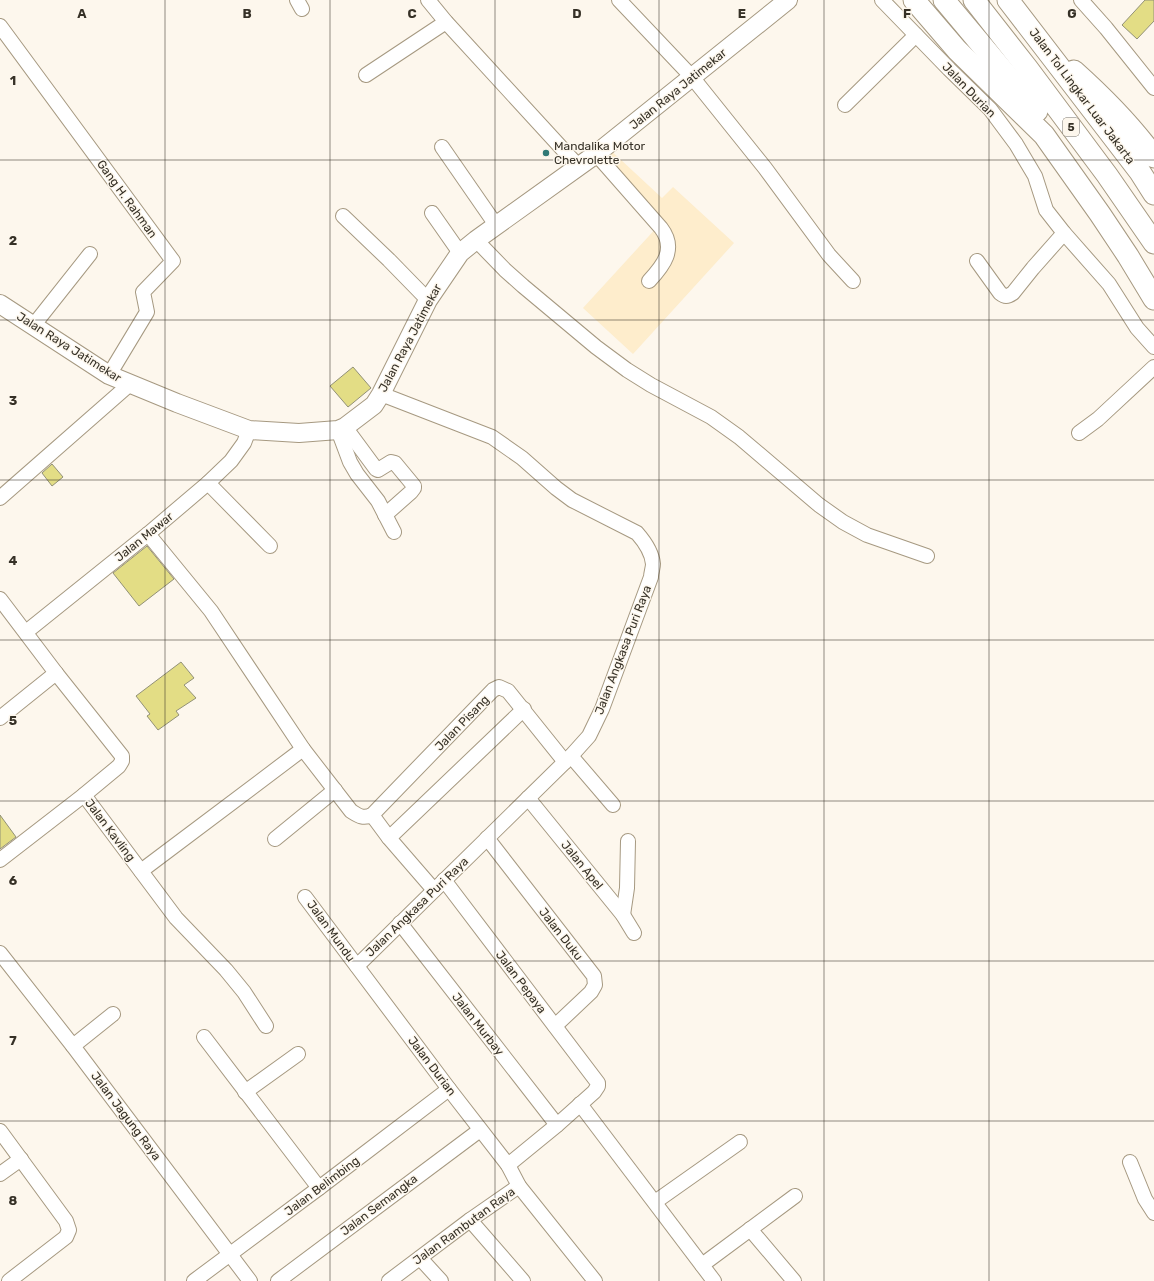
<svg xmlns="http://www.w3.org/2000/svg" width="1154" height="1281" viewBox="0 0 1154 1281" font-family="Rubik,sans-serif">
<rect width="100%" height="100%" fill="#fdf7ed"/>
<!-- built -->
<path fill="#feedcc" d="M606,146L662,198L673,187L734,243L633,354L583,308L659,225L591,162Z"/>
<!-- building -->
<g fill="#e3dd85" stroke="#929177">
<path d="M1145,0H1154V21L1137,39L1122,25Z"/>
<path d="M353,367L371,388L348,407L330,386Z"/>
<path d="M52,464L63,477L52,486L42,473Z"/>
<path d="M147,546L174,579L139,606L113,573Z"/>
<path d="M181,662L194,678L184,685L196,698L176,711L179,715L158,730L147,716L150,714L136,696Z"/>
<path d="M0,815L16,837L0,849Z"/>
</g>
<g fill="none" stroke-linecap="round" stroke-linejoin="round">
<!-- minor casing -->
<g stroke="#a69981" stroke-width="16">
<g id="minor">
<path d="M297,0L302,9"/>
<path d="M428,0L446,22L579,167"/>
<path d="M619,0L692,77L765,168L829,255L853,281"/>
<path d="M882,0L949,69L990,109L1016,144L1035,176L1046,210L1064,233L1109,284L1137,328L1154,347"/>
<path d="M1081,0L1106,28L1154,88"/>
<path d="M0,26L173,261L143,292L147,312L109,375"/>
<path d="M366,75L446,22"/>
<path d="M845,105L916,35"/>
<path d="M442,147L496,225"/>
<path d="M596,154L661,228C677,249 663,266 649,281"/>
<path d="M432,213L460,253"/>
<path d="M343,216L389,260L428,300"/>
<path d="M476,240L505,270L523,286L596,347L627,370L651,385L711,417L739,437L819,505L843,522L867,535L927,556"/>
<path d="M977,261L1000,293C1005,297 1007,297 1013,293L1033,268L1064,233"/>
<path d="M33,326L90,254"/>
<path d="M345,427L376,469L378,470L391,462L395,463L414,486V488L411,492L385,515"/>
<path d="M338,430L350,462L357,474L378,501L394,532"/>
<path d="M1079,433L1098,419L1154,367"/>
<path d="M208,483L270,546"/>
<path d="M0,498L130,384"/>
<path d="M148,534L211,611L303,749L351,811C359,816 363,819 372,815L493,690L499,687L508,691L565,762"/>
<path d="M0,599L56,673L122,756V761L119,766L84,795L176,918L226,970L244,992L266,1026"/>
<path d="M26,632L148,534L208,483L231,461L244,443L249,430"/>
<path d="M0,718L56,673"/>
<path d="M571,756L613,805"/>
<path d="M528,798L623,915L634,933"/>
<path d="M372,815L389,838L434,890"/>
<path d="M389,838L524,709"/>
<path d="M487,838L594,976L595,985L591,992L555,1026"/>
<path d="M275,839L335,790"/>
<path d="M0,860L84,795"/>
<path d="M141,871L303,749"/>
<path d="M444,880L598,1083V1086L594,1092L557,1125L508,1165"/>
<path d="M305,897L449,1089L508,1165L519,1186L595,1281"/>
<path d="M623,915L627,888L628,841"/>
<path d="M400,923L557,1125"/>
<path d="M0,953L73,1046L250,1281"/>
<path d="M357,966L571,756L589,736L602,709L651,577C651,573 653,568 653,564C652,552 644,541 637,533L572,500L556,488L522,458L492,437L381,394"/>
<path d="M204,1037L319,1188"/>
<path d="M73,1046L113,1014"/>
<path d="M245,1092L298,1054"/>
<path d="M580,1104L714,1281"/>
<path d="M0,1131L66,1221L69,1230L66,1237L9,1281"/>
<path d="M1130,1162L1145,1199L1154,1213"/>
<path d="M0,1174L21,1159"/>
<path d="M655,1202L740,1142"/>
<path d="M470,1220L523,1281"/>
<path d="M750,1229L794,1281"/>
<path d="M420,1258L441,1281"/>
<path d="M702,1265L795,1196"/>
<path d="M194,1281L319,1188L449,1089"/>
<path d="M278,1281L480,1130"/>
<path d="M389,1281L470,1220L519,1186"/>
</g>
</g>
<!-- major casing -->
<g stroke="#a69981" stroke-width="20">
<path id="major" d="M0,304L109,375L177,403L249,430L299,433L338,430L345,427L374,405L381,394L428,300L460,253L476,240L596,154L788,0"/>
</g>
<!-- highway casing -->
<g stroke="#a69981" stroke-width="23">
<g id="highway">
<path d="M914,0L957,50L1044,135L1100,214L1128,256L1154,299"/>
<path d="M944,0L1037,111"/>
<path d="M974,0L1028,69L1107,175L1154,243"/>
<path d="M1008,0L1140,172L1154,194"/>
<path d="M1074,71C1103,97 1131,125 1154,157"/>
</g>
</g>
<!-- minor -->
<use href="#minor" stroke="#fff" stroke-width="14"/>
<!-- major -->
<use href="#major" stroke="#fff" stroke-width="18"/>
<!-- highway -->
<use href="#highway" stroke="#fff" stroke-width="21"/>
</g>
<!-- grid -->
<path fill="none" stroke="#363127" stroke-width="1" stroke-opacity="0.55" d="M165,0V1281M330,0V1281M495,0V1281M659,0V1281M824,0V1281M989,0V1281M0,160H1154M0,320H1154M0,480H1154M0,640H1154M0,801H1154M0,961H1154M0,1121H1154"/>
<!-- markers -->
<circle fill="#307976" stroke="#fdf7ed" stroke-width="1.5" cx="546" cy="153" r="4"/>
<g text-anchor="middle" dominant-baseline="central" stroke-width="3" stroke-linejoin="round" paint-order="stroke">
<!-- shield labels -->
<rect fill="#fdf7ed" stroke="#726c62" stroke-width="1" x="1063" y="118" width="16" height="18" rx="3"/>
<g font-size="11" font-weight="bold" fill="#363127">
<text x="1071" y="127">5</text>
</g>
<!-- street labels -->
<g font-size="12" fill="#363127" stroke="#fdf7ed">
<text transform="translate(678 89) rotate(-39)">Jalan Raya Jatimekar</text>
<text transform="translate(969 90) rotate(46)">Jalan Durian</text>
<text transform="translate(1082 96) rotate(53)">Jalan Tol Lingkar Luar Jakarta</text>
<text transform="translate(127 199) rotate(54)">Gang H. Rahman</text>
<text transform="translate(410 338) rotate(-62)">Jalan Raya Jatimekar</text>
<text transform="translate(69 347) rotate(32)">Jalan Raya Jatimekar</text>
<text transform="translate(144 537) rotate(-39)">Jalan Mawar</text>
<text transform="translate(623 650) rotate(-69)">Jalan Angkasa Puri Raya</text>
<text transform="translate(462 723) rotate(-46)">Jalan Pisang</text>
<text transform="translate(110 830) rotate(53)">Jalan Kavling</text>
<text transform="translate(582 865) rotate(51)">Jalan Apel</text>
<text transform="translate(417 907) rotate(-44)">Jalan Angkasa Puri Raya</text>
<text transform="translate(331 931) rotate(54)">Jalan Mundu</text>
<text transform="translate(561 934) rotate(52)">Jalan Duku</text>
<text transform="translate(521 982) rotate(53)">Jalan Pepaya</text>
<text transform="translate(478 1024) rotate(52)">Jalan Murbay</text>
<text transform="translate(432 1066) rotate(53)">Jalan Durian</text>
<text transform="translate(126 1116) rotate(53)">Jalan Jagung Raya</text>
<text transform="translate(322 1186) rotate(-37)">Jalan Belimbing</text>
<text transform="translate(379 1205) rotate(-37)">Jalan Semangka</text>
<text transform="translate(464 1226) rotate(-36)">Jalan Rambutan Raya</text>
</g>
<!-- poi labels -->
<g font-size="12" fill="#363127" stroke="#fdf7ed" text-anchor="start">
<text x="554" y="146">Mandalika Motor<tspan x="554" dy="14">Chevrolette</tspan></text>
</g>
</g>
<g font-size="13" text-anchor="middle" font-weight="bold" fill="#363127" stroke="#fdf7ed" stroke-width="3" stroke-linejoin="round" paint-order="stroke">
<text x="82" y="18">A</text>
<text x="247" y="18">B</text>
<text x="412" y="18">C</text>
<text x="577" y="18">D</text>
<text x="742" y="18">E</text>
<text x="907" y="18">F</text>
<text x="1072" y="18">G</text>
<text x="13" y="85">1</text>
<text x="13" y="245">2</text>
<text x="13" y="405">3</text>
<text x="13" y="565">4</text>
<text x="13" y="725">5</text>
<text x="13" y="885">6</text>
<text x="13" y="1045">7</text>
<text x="13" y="1205">8</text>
</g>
</svg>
